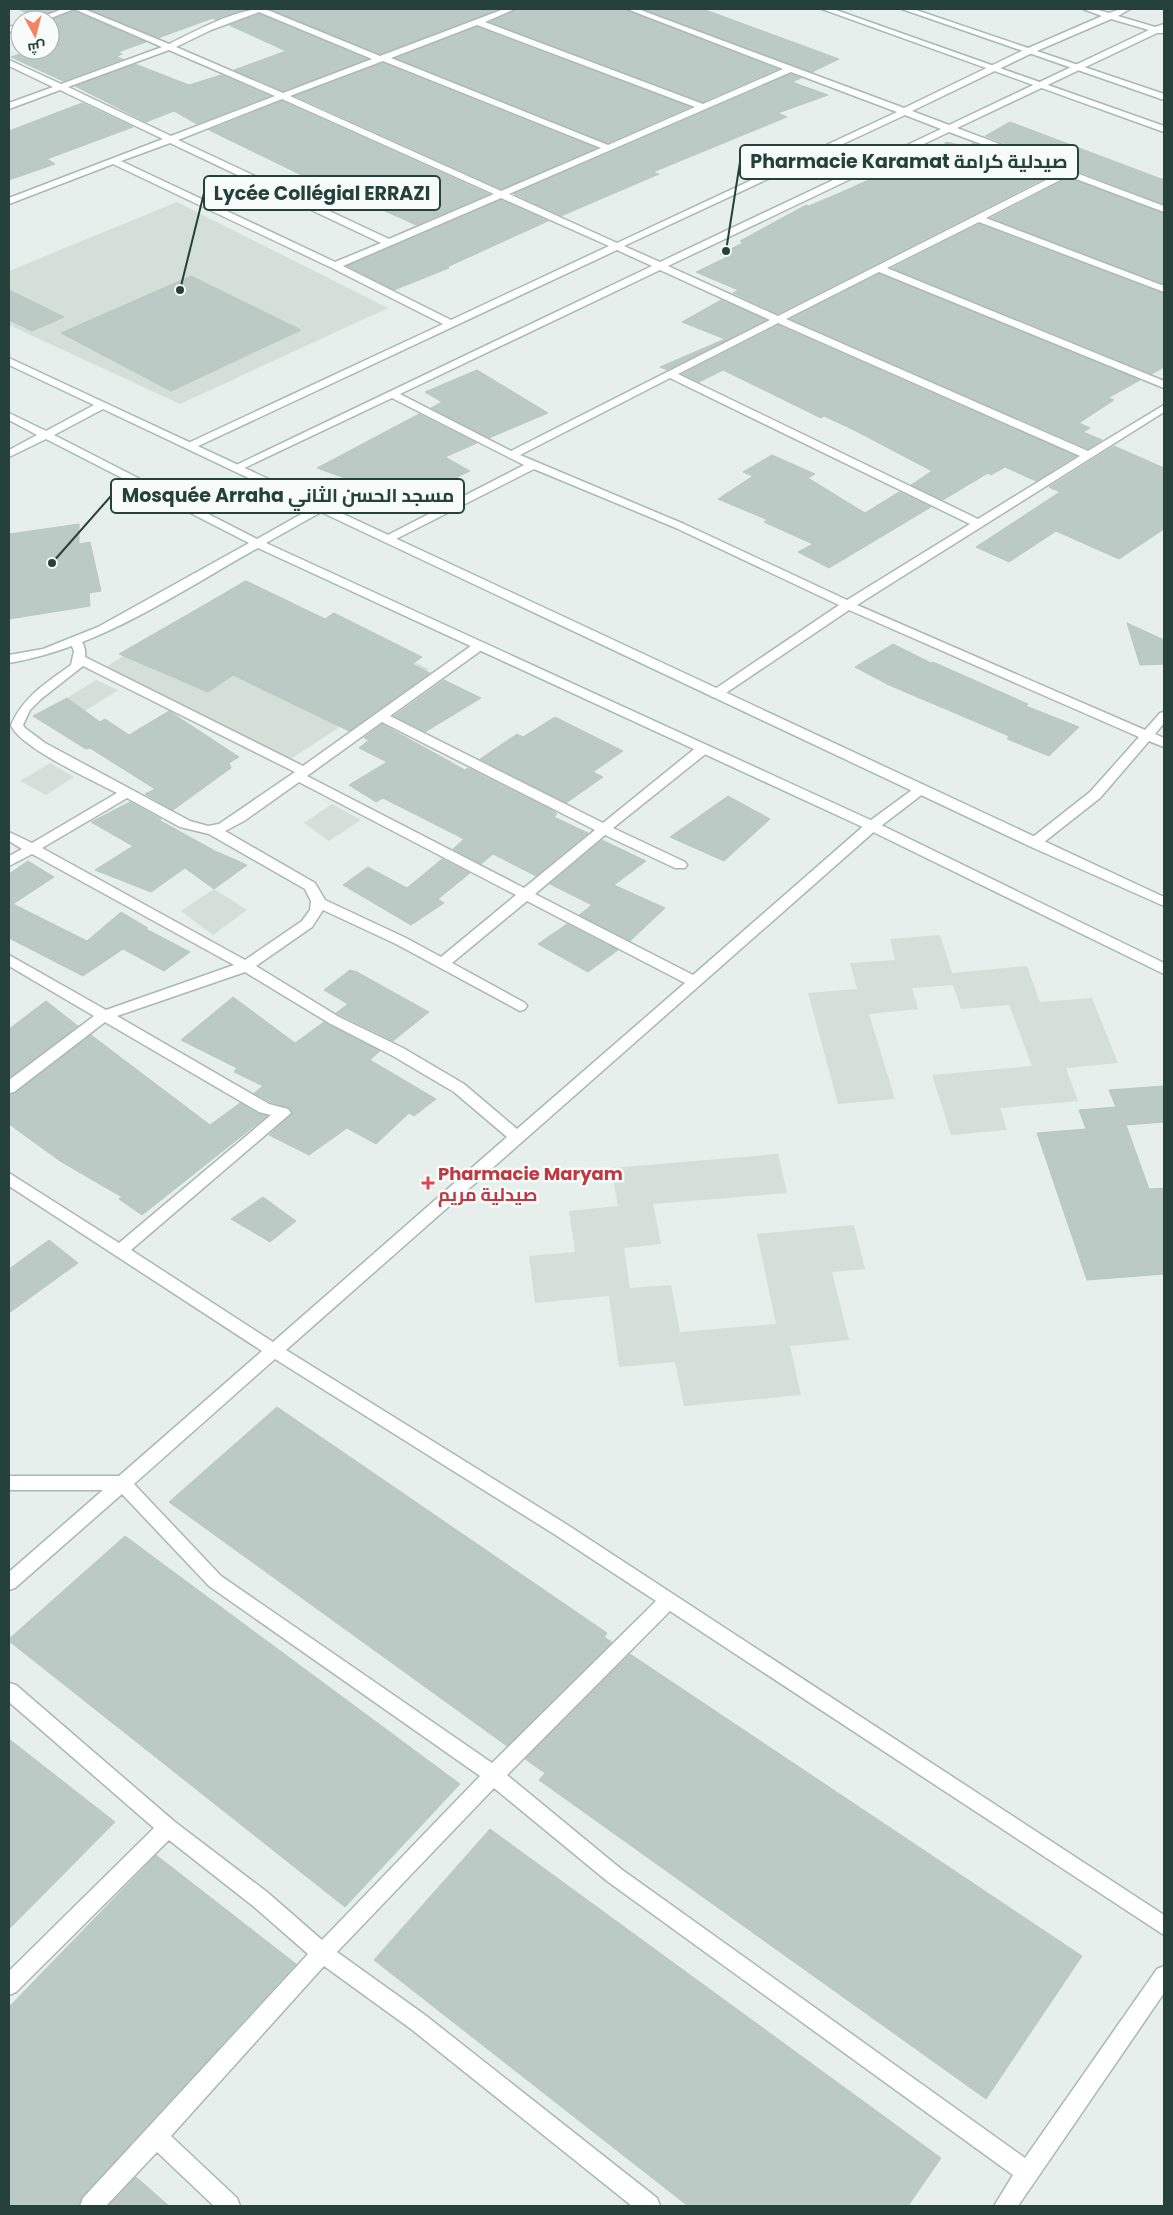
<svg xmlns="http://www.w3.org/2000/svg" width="1173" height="2215" viewBox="0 0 1173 2215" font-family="Poppins,Cairo,sans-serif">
<rect width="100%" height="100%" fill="#e6efeb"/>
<!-- built -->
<g fill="#d4dfda">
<path d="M177,202L388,308L180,404L9,325V271Z"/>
<path d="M245,580L429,669L286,762L104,668Z"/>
<path d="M96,680L118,690L85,711L67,698Z"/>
<path d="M50,763L74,777L46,795L20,781Z"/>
<path d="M332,804L361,820L329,841L304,823Z"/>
<path d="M214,889L247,910L213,935L181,911Z"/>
<path d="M940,935L952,973L1027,966L1040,1002L1092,998L1118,1063L1066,1068L1078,1101L1000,1108L1007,1130L951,1135L932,1075L1032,1066L1009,1005L961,1009L953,985L912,988L918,1009L869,1014L895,1099L838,1104L808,993L857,989L850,963L895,960L890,939Z"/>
<path d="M778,1154L787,1193L653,1204L661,1244L624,1248L630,1288L671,1285L680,1332L776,1324L757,1234L854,1225L865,1269L832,1272L849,1340L790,1346L801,1395L684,1406L675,1362L619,1367L609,1296L535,1303L529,1256L575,1252L569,1211L618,1206L611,1168Z"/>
</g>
<!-- building -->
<g fill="#bbcac4" stroke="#b8c9c2">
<path d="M18,9H58L37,17Z"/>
<path d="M88,9H250L216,20L213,18L158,38Z"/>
<path d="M269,9H499L380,54Z"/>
<path d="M517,9H625L778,69L703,102L490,22Z"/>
<path d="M643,9H703L839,59L812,72Z"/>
<path d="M74,11L146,42L118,52L122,54L116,57L123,59L63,81L11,57L31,50H50V20Z"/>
<path d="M259,14L367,59L283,91L234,70L286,51L229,25Z"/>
<path d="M477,27L690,107L608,143L396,58Z"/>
<path d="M383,63L596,148L501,189L295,96Z"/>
<path d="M135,64L189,85L221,75L270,96L197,124L174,111L146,122L75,86Z"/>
<path d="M791,74L801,78L792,82L828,95L778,113L787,117L653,172L659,174L561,216L514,194Z"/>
<path d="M282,101L489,194L416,225L327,185L324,186L209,130Z"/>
<path d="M82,103L133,127L47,159L55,164L9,180V131Z"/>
<path d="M1010,122L1164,180V204L985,136Z"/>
<path d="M947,142L967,147L973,143L1055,173L778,314L733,293L738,290L696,272L727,257L720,254L743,243L740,241L806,205L809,206L842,192L937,149Z"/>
<path d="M1068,178L1164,214V284L991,218Z"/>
<path d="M501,200L548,221L447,267L449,268L394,290L347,266Z"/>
<path d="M979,224L1164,294V367L1152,374L892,268Z"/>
<path d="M879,274L1140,380L1108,398L1114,400L1079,423L1090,428L1083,432L1102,440L1088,449L790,319Z"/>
<path d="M191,276L301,330L171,391L61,333Z"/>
<path d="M9,290L64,317L32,331L9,320Z"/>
<path d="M721,300L766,320L667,370L660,367L725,339L682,322Z"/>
<path d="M778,325L1076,456L1036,481L1005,467L991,475L988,473L943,500L911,485L932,471L854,430L824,416L821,418L723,370L699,382L682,374Z"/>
<path d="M477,370L548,413L489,438L431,408L442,402L425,392Z"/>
<path d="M419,414L477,443L445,457L470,471L408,501L317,468Z"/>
<path d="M1114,446L1164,468V529L1119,559L1056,531L1009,562L976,547L1060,492L1049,487Z"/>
<path d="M772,455L815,474L808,478L865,513L899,492L931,507L829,568L798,552L813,544L764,522L768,520L718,499L753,476L743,472Z"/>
<path d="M79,524V544L90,542L101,591L89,593L90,606L9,619V534Z"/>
<path d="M246,581L325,619L334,613L422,657L412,664L430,673L349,731L233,675L208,692L119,654Z"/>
<path d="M1127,623L1164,640V664L1140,665Z"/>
<path d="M893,644L931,663L933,662L1028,704L1026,706L1079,727L1049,756L1007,739L1009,736L889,685L855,667Z"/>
<path d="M444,680L481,698L425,732L394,716Z"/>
<path d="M67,698L100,722L105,719L129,735L169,711L239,757L229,763L231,768L173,810L145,794L155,789L90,748L86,749L33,716Z"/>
<path d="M555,717L623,751L593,772L603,777L566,803L480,759L517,734L523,737Z"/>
<path d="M382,724L465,770L468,768L554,811L557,814L554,817L588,833L536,876L493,854L481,864L453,849L464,839L383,798L376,802L349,785L387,762L359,748L369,740L364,738Z"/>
<path d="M728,796L770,819L724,861L670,837Z"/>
<path d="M130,802L161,819L159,820L215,851L247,865L214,889L185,868L151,892L95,870L133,846L91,822Z"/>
<path d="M602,840L646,861L614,885L665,908L630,941L579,915L592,905L550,884Z"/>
<path d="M442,859L470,873L438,899L444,903L411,925L343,885L368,867L407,888Z"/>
<path d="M28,861L54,877L13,904L87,941L121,912L148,928L146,929L190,952L164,971L123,949L83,976L9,938V874Z"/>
<path d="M567,924L618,950L588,972L538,944Z"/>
<path d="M350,970L357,972L429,1012L393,1041L340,1015L336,1013L348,1004L324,990Z"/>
<path d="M233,997L295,1043L324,1022L380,1051L370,1060L436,1099L414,1116L409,1113L376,1144L347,1128L309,1155L269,1135L292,1114L290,1108L270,1102L254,1093L263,1086L234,1072L237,1068L181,1040Z"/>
<path d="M46,1001L78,1026L9,1078V1029Z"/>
<path d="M91,1035L210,1125L240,1103L258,1114L267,1116L142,1215L119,1199L122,1197L60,1161L9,1124V1095L15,1093Z"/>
<path d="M1164,1086V1122L1126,1125L1149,1189L1164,1188V1274L1087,1280L1037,1133L1086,1129L1079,1110L1116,1107L1109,1090Z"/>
<path d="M263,1197L296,1221L270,1242L231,1219Z"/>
<path d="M49,1240L78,1263L9,1313V1269Z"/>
<path d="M277,1407L607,1633L604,1637L612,1642L507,1746L169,1502Z"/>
<path d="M125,1536L460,1784L345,1907L9,1641V1639Z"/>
<path d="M630,1654L1082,1956L986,2099L539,1780L545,1773L525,1759Z"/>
<path d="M9,1739L115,1822L9,1929Z"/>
<path d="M490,1829L941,2158L908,2206H688L374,1960Z"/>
<path d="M156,1855L296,1964L82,2197L78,2206H9V2007Z"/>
<path d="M136,2177L169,2206H108Z"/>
</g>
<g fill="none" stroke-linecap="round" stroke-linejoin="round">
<!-- street casing -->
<g stroke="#a8b8b2" stroke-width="3">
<g id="street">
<path d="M63,9H84L169,44C196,31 235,9 265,9L380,56L504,9H515L485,22L703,104L783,69L627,9H638L904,108L1026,49L1102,16L1083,9H1095L1109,13L1120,9H1130L1118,16L1155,27L1164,24L1163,33H1157L957,128L1164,206V212L1068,176L986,218L1164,286V292L979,222L887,268L1164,381V388L879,272L786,319L1088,451L1164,405V412L857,605L1145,730L1160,713L1164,712V723L1155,734L1164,738V747L1149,741L1100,798L1039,846H1029L1027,843L1029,840L1090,792L1139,737L849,610L720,697H712L710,694L712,691L839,605L676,528L534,469L392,541H384V537L524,465L392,398L240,470L236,471L230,468L652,266L617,250L194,448H186V444L443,324L332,268L113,164L9,204V198L163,139L60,90L9,109V103L53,87L9,66V60L61,84L162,47L74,9L46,20H34ZM259,12L372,59L283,93L176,47L211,30ZM1111,19L1149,30L949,125L912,111L1032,53ZM477,25L695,107L608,145L391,58ZM169,50L275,96L171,136L68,87ZM383,61L601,148L501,191L290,96ZM791,72L897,112L617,243L509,194ZM282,99L494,194L389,239L178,140ZM905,115L941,129L660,262L624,246ZM949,132L1060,173L778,316L668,266ZM170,143L381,243L335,262L121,161ZM501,198L609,246L451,320L343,266ZM660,270L770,320L511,451L400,394ZM778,323L1080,456L978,519L678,374ZM670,378L970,524L847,600L684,524L520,455Z"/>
<path d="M20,24V29L9,32V27Z"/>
<path d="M76,638C84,640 86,650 85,657L303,766L475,643H483L485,646L483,649L390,716L603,823L698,746H708L709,749L708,752L613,828L685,862L687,865L685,868H675L605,835L535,894L693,975L867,823L916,787H926L928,790L877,829L286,1350L566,1524L1164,1915V1935L670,1611L507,1775L621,1869L1025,2158L1157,1969L1164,1966V1993L1018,2206H994L1013,2175L607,1881L494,1788L337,1952L425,2015L657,2198L660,2206H632L411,2029L324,1966L171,2136L237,2198L240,2206H214L157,2152L106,2206H80L83,2198L308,1954L253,1906L169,1840L16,1992L9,1995V1971L154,1828L9,1702V1683L16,1685L175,1822L267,1892L322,1940L480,1776L209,1586L122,1494L15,1588L9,1590V1572L103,1490H9V1476H119L262,1351L9,1186V1173L119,1243L271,1115L259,1112L105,1022L14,1092L9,1093V1080L94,1016L9,966V955L106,1010L234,965L32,854L9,866V856L22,849L9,841V832L32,843L117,793C94,781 19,747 11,725C24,696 46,683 71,665L74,651L70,642ZM83,666L295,772L219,824L208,826L190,821L45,743L25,728L23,725L30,710L41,699ZM382,722L595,830L524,888L307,776ZM299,782L516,895L441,957L406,938L325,900L315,883L225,831L244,821ZM127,798L180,827L209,834L305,889L311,901L310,910L302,921L245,960L42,848ZM527,901L685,983L517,1129L464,1084L403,1048L339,1017L256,966L312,927L323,910L396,944L520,1011L525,1009L527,1006L525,1003L452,963ZM245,972L329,1023L393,1056L454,1092L507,1137L273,1342L131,1250L291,1113L288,1109L269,1104L117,1016ZM275,1359L554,1534L656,1601L492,1763L221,1576L134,1484Z"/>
</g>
</g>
<!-- secondary casing -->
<g stroke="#a4bbb3" stroke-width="3">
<g id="secondary">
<path d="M822,9H833L1164,126V132Z"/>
<path d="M902,9H913L1164,94V100Z"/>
<path d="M9,358L1164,897V906L1029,846L321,512L266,543L877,823L1164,963V974L867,829L258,548C179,592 100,648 9,663V655L43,649L98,627L249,543L46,439L9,457V450L37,435L9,420V413L46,431L94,405L9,365ZM103,409L312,508L257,539L54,435Z"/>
</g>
</g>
<!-- street -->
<use href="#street" fill="#fff" fill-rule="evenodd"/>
<!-- secondary -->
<use href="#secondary" fill="#fff" fill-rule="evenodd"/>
</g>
<!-- markers -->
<path fill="#e0444e" stroke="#f7fbf9" stroke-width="2" d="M425.5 1175.5h5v5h5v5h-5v5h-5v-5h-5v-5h5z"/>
<g text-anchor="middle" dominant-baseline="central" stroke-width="5" stroke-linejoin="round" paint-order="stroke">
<!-- health labels -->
<g font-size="18" font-weight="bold" fill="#be3a42" stroke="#f7fbf9" text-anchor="start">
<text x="438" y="1173">Pharmacie Maryam<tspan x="438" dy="21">صيدلية مريم</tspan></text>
</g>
</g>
<!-- callouts -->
<path fill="none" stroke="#24423a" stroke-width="2" d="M726 251L740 162M180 290L204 193M52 563L111 496"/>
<g fill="#24423a" stroke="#f7fbf9" stroke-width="2">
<circle cx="726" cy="251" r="5"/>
<circle cx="180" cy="290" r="5"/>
<circle cx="52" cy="563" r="5"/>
</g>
<g fill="#f7fbf9" stroke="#24423a" stroke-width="2">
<rect x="740" y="145" width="338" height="34" rx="5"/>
<rect x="204" y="176" width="236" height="34" rx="5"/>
<rect x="111" y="479" width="353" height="34" rx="5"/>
</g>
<g font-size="19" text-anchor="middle" font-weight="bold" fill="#24423a">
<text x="909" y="168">Pharmacie Karamat صيدلية كرامة</text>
<text x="322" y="200">Lycée Collégial ERRAZI</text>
<text x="288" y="502">Mosquée Arraha مسجد الحسن الثاني</text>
</g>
<!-- border -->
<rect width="1173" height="2215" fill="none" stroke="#24423a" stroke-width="20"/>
<!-- north arrow -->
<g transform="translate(35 35) rotate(173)"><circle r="24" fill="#f7fbf9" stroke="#a3b1ad"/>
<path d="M0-4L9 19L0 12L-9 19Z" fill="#f4845f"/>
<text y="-8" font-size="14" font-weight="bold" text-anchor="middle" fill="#24423a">ش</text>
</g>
</svg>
